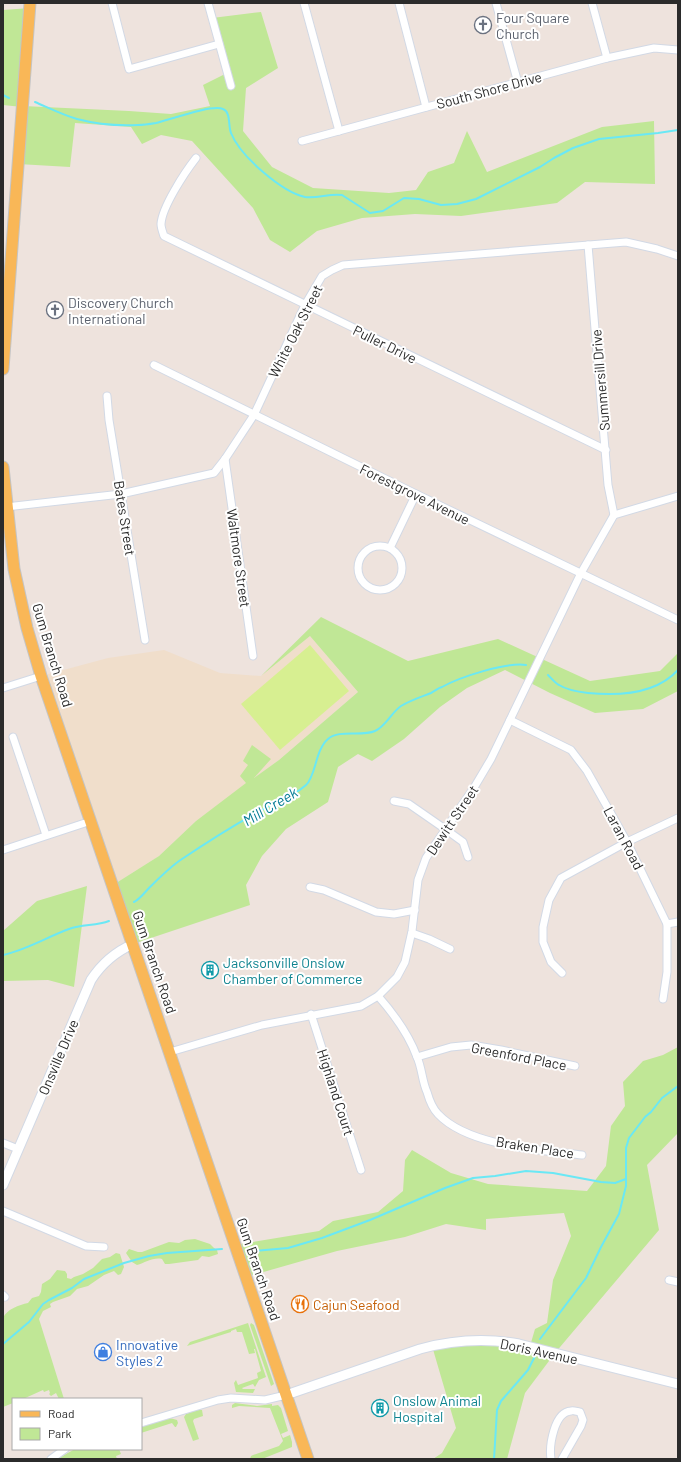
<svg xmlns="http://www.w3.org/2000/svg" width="681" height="1462" viewBox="0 0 681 1462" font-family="Barlow,sans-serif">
<rect width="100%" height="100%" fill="#eee3dd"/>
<!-- education -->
<path fill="#f0decb" d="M310,636L358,692L279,760L196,821L159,856L113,885L41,676L108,658L164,650L220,673L261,676Z"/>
<!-- green -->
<g fill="#c0e796">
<path d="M30,8L23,106L129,111L171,114L210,106L203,85L227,73L212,18L261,12L278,68L246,88L243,131L272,167L313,188L389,193L416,190L428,172L454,163L467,131L487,172L602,127L654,121L655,184L585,182L557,203L461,216L415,214L362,218L317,231L290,252L270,240L253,208L192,141L161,135L142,144L131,127L75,123L70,167L18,164L22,107L3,105V10Z"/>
<path d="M321,617L408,661L498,639L590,681L660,671L678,653V691L643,709L595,713L550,693L505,670L467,688L440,707L404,739L372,761L358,754L338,767L328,802L286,829L262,856L246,885L250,905L133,944L113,885L159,856L196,821L246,783L240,776L248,765L243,761L252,745L271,759L254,778L279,760L358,692L310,636L261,676Z"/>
<path d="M87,886L74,987L48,980L3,981V931L37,901Z"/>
<path d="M678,1047V1133L647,1165L659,1230L555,1353L525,1393L507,1459H433L442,1453L456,1428L432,1346L470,1340L530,1346L535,1329L547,1323L553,1280L571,1236L564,1213L486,1219V1230L446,1224L405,1237L337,1251L246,1277L235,1245L319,1231L333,1221L378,1212L403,1191L405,1160L412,1150L451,1173L488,1184L587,1191L606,1166L611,1126L625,1106L623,1082L643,1061L663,1055Z"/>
<path d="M195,1239L210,1244L214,1248L217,1250L218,1254L209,1257L202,1256L198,1260L169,1264H165L162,1259C153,1257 145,1263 137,1265L132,1262L126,1253L129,1249L138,1252H142L169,1242L179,1243L185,1240Z"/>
<path d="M116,1253L120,1254L124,1267L121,1274L118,1275L114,1271L104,1275L88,1286L77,1289L70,1296L53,1302L50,1304L51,1307L43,1311L39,1319L64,1399H59L56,1393L51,1396L49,1394L50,1393L49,1390L44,1392L43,1390L23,1399H13V1403L3,1407V1318C7,1309 19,1305 28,1303L32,1298L39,1296L41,1292L42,1284L50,1279L57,1270L65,1271L67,1274V1278L71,1279L74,1277L83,1274L93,1268L102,1259L110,1257Z"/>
<path d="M248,1323L266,1377L259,1380L255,1387L253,1384L242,1388L243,1389H255L253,1393L236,1392L234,1383L236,1380L238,1385L258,1378L257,1373L261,1371L255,1349H254L255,1353L249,1354L242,1332H237L236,1329L231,1331V1332L187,1346L190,1342Z"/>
<path d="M251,1323L254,1325L274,1384L271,1386L250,1325Z"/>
<path d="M235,1403L257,1406L272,1404V1406L278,1405L281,1408L288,1431L281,1434L283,1438L290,1435L292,1442V1447L262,1459H250L251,1456L253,1455L279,1446L283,1441L270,1408L239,1406L232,1408V1405Z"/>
<path d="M197,1410H202L203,1416L194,1419L193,1421L199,1439L193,1441L184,1417L186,1414Z"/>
<path d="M170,1418L177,1420L178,1423L176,1427H175L172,1423L141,1433V1427Z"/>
<path d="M75,1449H119L121,1454L116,1456L117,1459H57Z"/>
</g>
<!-- pitch -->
<path fill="#d7ef91" d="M310,645L349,691L280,750L241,704Z"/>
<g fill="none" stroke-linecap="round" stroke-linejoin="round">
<!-- stream -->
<g stroke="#6ae8f5" stroke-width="2">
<path d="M3,95L9,98"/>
<path d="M35,102C49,108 63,115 77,119C96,124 118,126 138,125C143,125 150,124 156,123C169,120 212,104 223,109C231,112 228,126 231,133C240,156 282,192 305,197C317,199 330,193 342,195L370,213L383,211L404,198L419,199L441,205L457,204L476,199L540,167L554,158L573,148L599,139L658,133L678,130"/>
<path d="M548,675C551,678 555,683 559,685C567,690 579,692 588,693C618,696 656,694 678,670"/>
<path d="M134,902C140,899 145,892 149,888C159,878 168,869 179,861C204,844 229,828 256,813C272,804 292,798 306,785C316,776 315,750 328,739C339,729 361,737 375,731C386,726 391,713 401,706C411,700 421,697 431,693C435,691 438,688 442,687C460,677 506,662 526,665"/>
<path d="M3,955C26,950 47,937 69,929C82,924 96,926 109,921"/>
<path d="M253,1251L288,1248L322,1238L370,1220L445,1188L473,1178L495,1176L526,1171L553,1173L601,1182L615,1183L626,1179"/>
<path d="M540,1339L586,1278L601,1247L619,1214L626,1186V1148L629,1138L645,1117L651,1112L662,1098L678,1086"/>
<path d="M3,1344L29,1322L43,1304L49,1300L72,1288L84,1279L124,1263L149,1256L167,1253L222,1249"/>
<path d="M494,1459L497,1410L501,1401L528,1370L535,1356"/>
</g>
<!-- minor casing -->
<g stroke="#d2d9e5" stroke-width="9">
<g id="minor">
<path d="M112,3L129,69L219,44"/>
<path d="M208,3L231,86"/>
<path d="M304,3L339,131"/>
<path d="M399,3L426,107"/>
<path d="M496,3L518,83"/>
<path d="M592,3L607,58"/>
<path d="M302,141L607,58L654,48L678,50"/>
<path d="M196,158C185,172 162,207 161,224C161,228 163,233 164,236L606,450"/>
<path d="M588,245L608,485L614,515"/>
<path d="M154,365L416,494L678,620"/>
<path d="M107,396L109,420L145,640"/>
<path d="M225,459L253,656"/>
<path d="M6,507L121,494L214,473L225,459L254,415L305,305L322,276L332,270L343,265L626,242L657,249L678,256"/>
<circle cx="380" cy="568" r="22"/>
<path d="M390,548L416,494"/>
<path d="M3,688L41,676"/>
<path d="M510,720L571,750L587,771L627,842L667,924V972L663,999"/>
<path d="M13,737L46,835"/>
<path d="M394,801L409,804L445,829L463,842L468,857"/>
<path d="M3,850L91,821"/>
<path d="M310,887L324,890L376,912L394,914L415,910"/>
<path d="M667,924L678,922"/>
<path d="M412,933L429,939L450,949"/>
<path d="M562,973L551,962L543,942V927L549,900L561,878L627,842L678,818"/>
<path d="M378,996C393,1013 409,1035 417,1057C422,1068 422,1081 427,1092C429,1099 433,1109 438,1114C468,1146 540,1150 582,1155"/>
<path d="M311,1014L361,1170"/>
<path d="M170,1052L262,1025L361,1006L378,996L397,977L405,962L412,931L418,880L426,858L475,786L491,759L581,573L614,515L678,496"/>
<path d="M417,1057L451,1047L471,1045L501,1050L575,1066"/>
<path d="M3,1143L18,1149"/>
<path d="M3,1211L86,1246L104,1247"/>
<path d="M669,1280L678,1282"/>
<path d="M3,1295L5,1297"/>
<path d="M141,1423L218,1400L231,1398L265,1400L286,1395"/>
<path d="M51,1459L65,1449"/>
<path d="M551,1459C549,1446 554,1412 571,1411C573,1410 578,1412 580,1412L583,1420L581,1426L562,1459"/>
</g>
</g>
<!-- tertiary casing -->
<g stroke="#d2d9e5" stroke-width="11">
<g id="tertiary">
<path d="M3,1185L91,980C102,963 115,952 133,944"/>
<path d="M286,1395L420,1349C453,1340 486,1338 519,1344L678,1384"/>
</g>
</g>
<!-- primary casing -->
<g stroke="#c4c4c4" stroke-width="13">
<g id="primary">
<path d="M3,369L30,3"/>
<path d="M3,467L14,569L27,628L41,676L308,1459"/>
</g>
</g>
<!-- minor -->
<use href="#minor" stroke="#fff" stroke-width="7"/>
<!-- tertiary -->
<use href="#tertiary" stroke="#fff" stroke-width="9"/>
<!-- primary -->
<use href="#primary" stroke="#f9b757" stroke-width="11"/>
</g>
<!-- icons -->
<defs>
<g id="church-ring" transform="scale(0.9)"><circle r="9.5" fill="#fff" stroke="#6b7280" stroke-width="1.5"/><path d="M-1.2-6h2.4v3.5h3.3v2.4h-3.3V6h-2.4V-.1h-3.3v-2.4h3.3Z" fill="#6b7280"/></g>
<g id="building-ring" transform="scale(0.9)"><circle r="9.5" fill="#fff" stroke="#0f9aa8" stroke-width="1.5"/><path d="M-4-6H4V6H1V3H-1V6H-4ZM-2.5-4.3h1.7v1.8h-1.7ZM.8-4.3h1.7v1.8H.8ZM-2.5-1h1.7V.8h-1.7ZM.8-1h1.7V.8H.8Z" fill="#0f9aa8"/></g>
<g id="restaurant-ring" transform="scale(0.9)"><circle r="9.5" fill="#fff" stroke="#e8710a" stroke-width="1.5"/><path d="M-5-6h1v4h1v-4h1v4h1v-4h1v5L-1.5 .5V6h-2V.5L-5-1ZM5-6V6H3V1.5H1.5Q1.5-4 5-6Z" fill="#e8710a"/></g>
<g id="shop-ring" transform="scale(0.9)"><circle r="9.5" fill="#fff" stroke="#3f7fe0" stroke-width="1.5"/><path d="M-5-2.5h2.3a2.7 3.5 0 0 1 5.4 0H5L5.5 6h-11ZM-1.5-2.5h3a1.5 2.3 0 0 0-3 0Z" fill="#3f7fe0"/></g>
</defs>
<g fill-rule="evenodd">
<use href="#church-ring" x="483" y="25"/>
<use href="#church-ring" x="55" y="310"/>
<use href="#building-ring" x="210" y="970"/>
<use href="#restaurant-ring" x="300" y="1304"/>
<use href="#shop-ring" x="103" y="1352"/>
<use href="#building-ring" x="380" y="1408"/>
</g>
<g text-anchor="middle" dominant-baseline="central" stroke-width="4" stroke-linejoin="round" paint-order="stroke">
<!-- worship labels -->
<g font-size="14" fill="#5b616d" stroke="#fff" text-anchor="start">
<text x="496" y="17">Four Square<tspan x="496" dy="16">Church</tspan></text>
<text x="68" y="302">Discovery Church<tspan x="68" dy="16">International</tspan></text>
</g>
<!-- street labels -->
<g font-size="14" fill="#2b2b2b" stroke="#fff">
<text transform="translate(489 90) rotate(-15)">South Shore Drive</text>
<text transform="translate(295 331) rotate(-63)">White Oak Street</text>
<text transform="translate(385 344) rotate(26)">Puller Drive</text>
<text transform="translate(600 380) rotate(-95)">Summersill Drive</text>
<text transform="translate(415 494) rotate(26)">Forestgrove Avenue</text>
<text transform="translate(125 518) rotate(81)">Bates Street</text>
<text transform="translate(239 558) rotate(82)">Waltmore Street</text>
<text transform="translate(53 655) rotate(73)">Gum Branch Road</text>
<text transform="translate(452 820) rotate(-56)">Dewitt Street</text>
<text transform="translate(624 838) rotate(62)">Laran Road</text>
<text transform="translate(155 962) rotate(71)">Gum Branch Road</text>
<text transform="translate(519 1056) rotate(11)">Greenford Place</text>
<text transform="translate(58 1057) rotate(-67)">Onsville Drive</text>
<text transform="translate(336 1092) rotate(72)">Highland Court</text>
<text transform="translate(535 1147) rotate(9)">Braken Place</text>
<text transform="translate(259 1269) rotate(71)">Gum Branch Road</text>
<text transform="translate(539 1351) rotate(12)">Doris Avenue</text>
</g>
<!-- culture labels -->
<g font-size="14" fill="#0d838f" stroke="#fff" text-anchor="start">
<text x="223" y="962">Jacksonville Onslow<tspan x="223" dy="16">Chamber of Commerce</tspan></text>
<text x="393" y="1400">Onslow Animal<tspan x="393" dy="16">Hospital</tspan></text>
</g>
<!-- food labels -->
<g font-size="14" fill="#c56008" stroke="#fff" text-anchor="start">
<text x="313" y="1304">Cajun Seafood</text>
</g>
<!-- shop labels -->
<g font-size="14" fill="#366cbe" stroke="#fff" text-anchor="start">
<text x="116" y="1344">Innovative<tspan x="116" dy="16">Styles 2</tspan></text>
</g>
<!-- water labels -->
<g font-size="15" font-style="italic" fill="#077d96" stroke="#fff">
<text transform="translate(270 806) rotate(-31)">Mill Creek</text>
</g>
</g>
<!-- border -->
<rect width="681" height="1462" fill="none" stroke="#2b2b2b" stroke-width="8"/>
<!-- legend -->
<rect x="12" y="1398" width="130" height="52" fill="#ffffff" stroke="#aaaaaa"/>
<rect x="20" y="1411" width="20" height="6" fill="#f9b757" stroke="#aaaaaa"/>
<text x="48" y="1418" font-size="12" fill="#2b2b2b">Road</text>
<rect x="20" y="1428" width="20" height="12" fill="#c0e796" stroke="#aaaaaa"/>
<text x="48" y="1438" font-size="12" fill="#2b2b2b">Park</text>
</svg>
